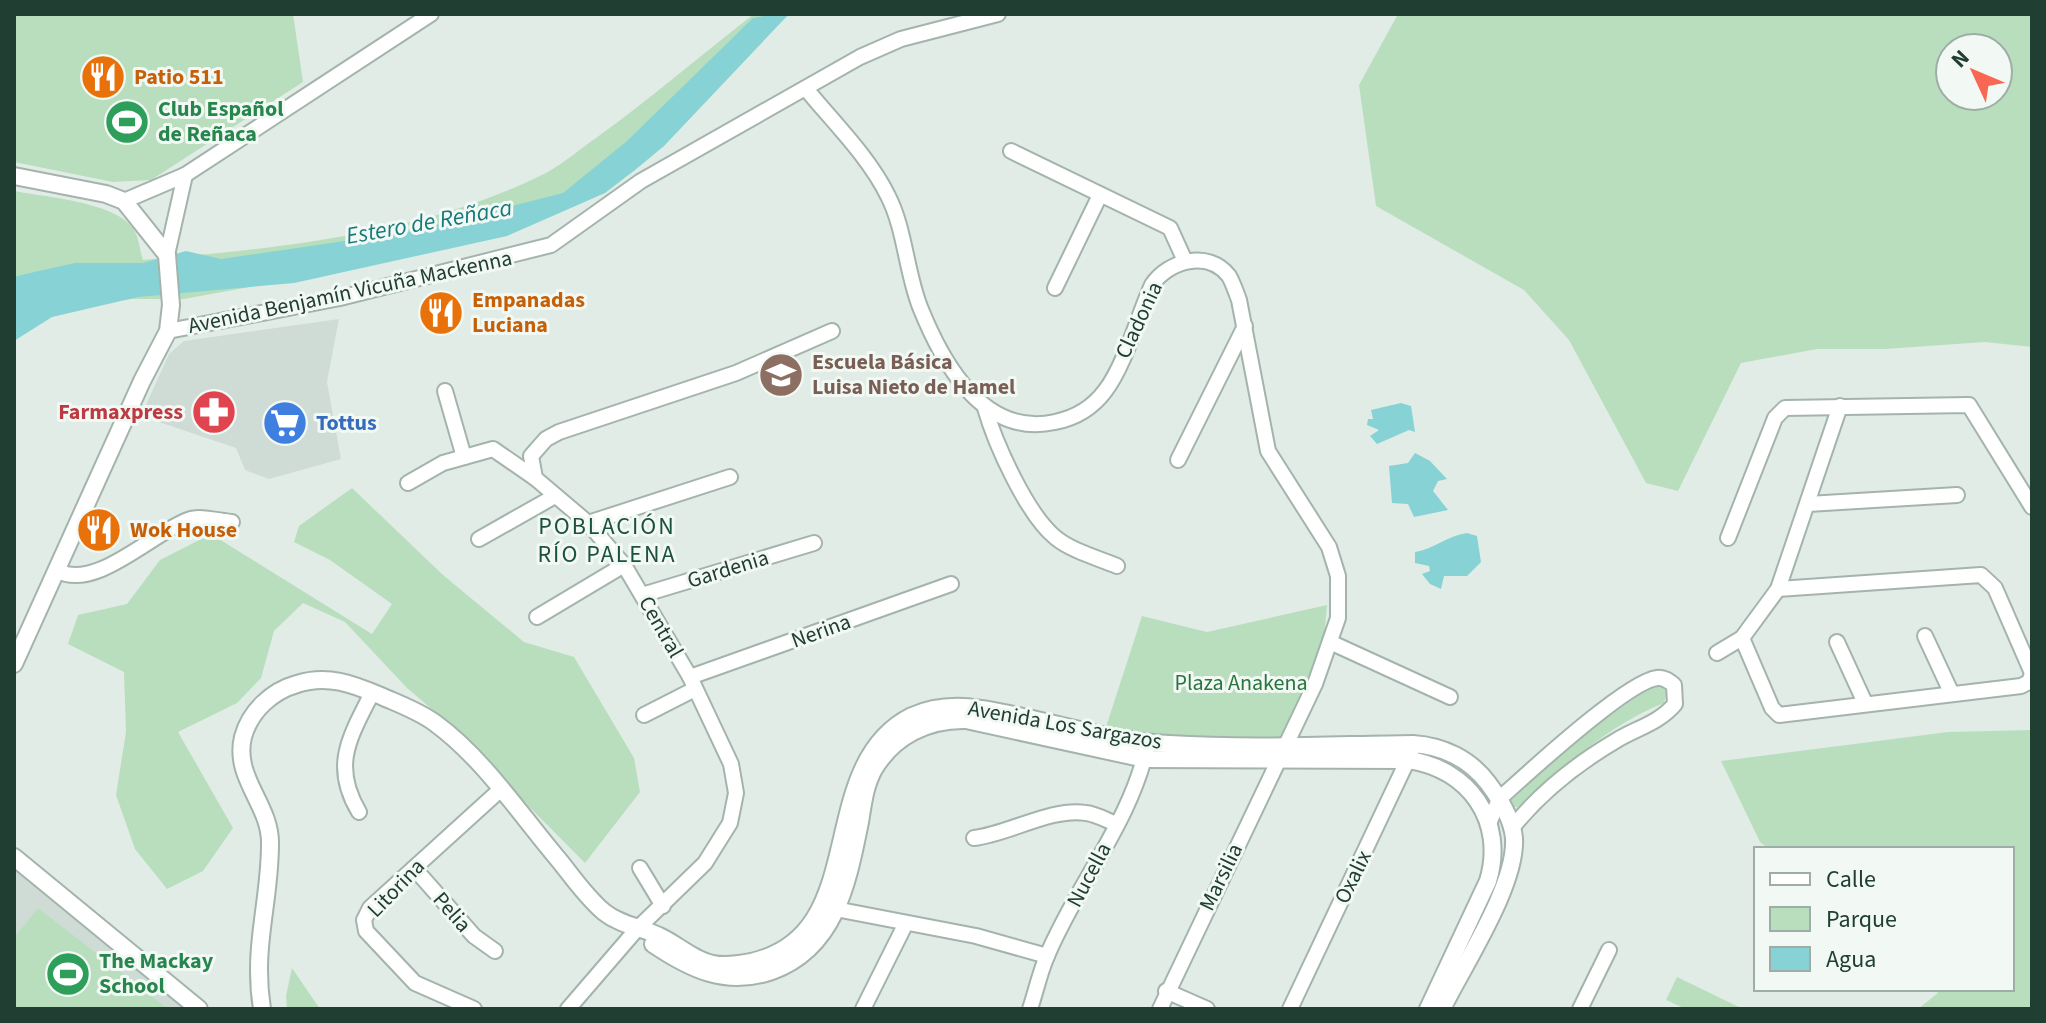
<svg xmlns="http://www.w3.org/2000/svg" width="2046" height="1023" viewBox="0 0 2046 1023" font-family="'Source Sans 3',sans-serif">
<rect width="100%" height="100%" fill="#e1ece6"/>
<!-- built -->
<g fill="#cfdcd5">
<path d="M339,319L327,382L341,459L269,479L245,470L236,448L141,416L169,354L184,341Z"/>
<path d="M14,869L143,974L184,1009H14Z"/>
</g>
<!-- green -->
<g fill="#b9debe" fill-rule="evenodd">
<path d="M14,14H293L303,82L151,180L113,182L14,162Z"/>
<path d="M754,14H791L758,36L570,203L378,263L184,299H132L45,309L101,264L74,263L14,278V191C44,197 118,202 134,230C139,238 140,251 143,260C279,248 422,235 546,173C563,164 580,149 596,138C650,99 701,55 754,14Z"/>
<path d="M1398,14H2032V347L1985,342L1885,349H1817L1741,363L1678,491L1646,483L1569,340L1524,290L1376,206L1359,85ZM1950,48H1998V96H1950Z"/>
<path d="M352,488L443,575L524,642L574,657L634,758L640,792L585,863L434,711L407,688L345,622L303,603L274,631L261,678L237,703L178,732L233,828L203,871L167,889L135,849L116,795L126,732L124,672L68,644L78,615L127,604L160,560L211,534L372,634L392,604L330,560L294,542L299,526Z"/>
<path d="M1327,605L1324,639L1281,740L1153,739L1106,727L1142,616L1207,632Z"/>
<path d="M1653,685L1662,686L1667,693L1664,703C1608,725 1562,768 1519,808L1510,805L1508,799L1514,792L1580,737Z"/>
<path d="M2032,730V1009H1918L1938,993L1933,989H2012V849H1769L1760,842L1721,761L1948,732Z"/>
<path d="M38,908L168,1009H14V938Z"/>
<path d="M292,968L320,1009H287L286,996Z"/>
<path d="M1677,977L1743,1009H1686L1666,1000Z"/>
</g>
<!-- water -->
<g fill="#87d2d4">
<path d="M774,14H789L664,146L635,170L605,193L507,236L294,283L138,297L52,317L14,341V278L17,276L74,263H143L186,251L221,259L413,231L563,193L627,141L753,18Z"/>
<path d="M1401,403L1411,406L1415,432L1409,430L1377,444L1370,436L1379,430L1367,425L1368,419H1373L1371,410Z"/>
<path d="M1415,453L1430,461L1447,479L1438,481L1433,491L1448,510L1414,517L1408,504L1392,503L1389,466L1408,463Z"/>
<path d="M1467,533L1477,536L1481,562L1467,576H1444L1441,589L1430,584L1422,574L1430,571L1429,566L1415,563V552C1434,549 1447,536 1467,533Z"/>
</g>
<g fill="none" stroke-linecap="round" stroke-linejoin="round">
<!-- minor casing -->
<g stroke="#a4b4ac" stroke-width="18">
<g id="minor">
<path d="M807,90C834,123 869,157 888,196C905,229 906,271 920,307C942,362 983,438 1055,422C1075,418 1093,407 1105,391C1125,365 1138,316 1152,285C1168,261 1208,249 1229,276C1233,283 1236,292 1239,300L1268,451L1329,547L1338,576V618L1315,684L1160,1009"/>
<path d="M1011,151L1170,228L1185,261"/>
<path d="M124,201L185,175L431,14"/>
<path d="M167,255L185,175"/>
<path d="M1055,288L1100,195"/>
<path d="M168,331L340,298L551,245L641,181L860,57L901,39L998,14"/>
<path d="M445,391L464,457"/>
<path d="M985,408C995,443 1027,515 1056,538C1072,551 1098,558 1117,566"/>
<path d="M1178,460L1245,326"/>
<path d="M408,483L443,463L493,449L535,478"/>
<path d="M1808,504L1957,495"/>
<path d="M588,523L730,477"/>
<path d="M1728,538L1775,418L1785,408L1969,405L2032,507"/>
<path d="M479,539L555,496"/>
<path d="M58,571C96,591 152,533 188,520C199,515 219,521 232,522"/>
<path d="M1778,589L1981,575L1995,588L2032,673"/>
<path d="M642,595L814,543"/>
<path d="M537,617L624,565"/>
<path d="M1925,636L1951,692"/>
<path d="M1742,638L1772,708L1779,715L2021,686L2029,682L2032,674"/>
<path d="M1837,642L1865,703"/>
<path d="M1332,643L1450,697"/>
<path d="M1717,653L1742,638L1778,589L1840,406"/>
<path d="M690,677L951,584"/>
<path d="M644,715L695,689"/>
<path d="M359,812C331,765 350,737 372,693"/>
<path d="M1489,824L1499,799C1526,775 1626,682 1657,678C1664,677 1669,681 1674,685L1675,704C1659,723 1637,728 1617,740C1578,763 1540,793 1512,828"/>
<path d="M974,838C1009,834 1052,807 1086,813C1096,814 1106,820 1116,824"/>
<path d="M414,868L474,936L495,951"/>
<path d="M640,868L663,906"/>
<path d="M825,907L976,936L1047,956"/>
<path d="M1166,991L1207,1009"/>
<path d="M474,1009L415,983L366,931L364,920L370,908L500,790"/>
<path d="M568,1009L637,929L705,863L730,823L736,793L731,764L690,677L624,565L588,523L535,478L531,456L546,439L559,432L736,373L832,331"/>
<path d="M863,1009L906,923"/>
<path d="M1030,1009C1036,991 1040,972 1047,956C1077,884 1133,819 1148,742"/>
<path d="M1290,1009L1411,753"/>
<path d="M1580,1009L1609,950"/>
</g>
</g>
<!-- tertiary casing -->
<g stroke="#a4b4ac" stroke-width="20">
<g id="tertiary">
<path d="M14,176L106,194L124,201L167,255L171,305L168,331L142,381L14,664"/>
<path d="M14,857L199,1009"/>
<path d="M653,944C690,969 726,987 772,971C836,948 848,881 860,822C863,804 865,785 874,769C894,736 928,719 966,720L1145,759L1409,760C1469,769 1506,821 1488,881L1428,1009"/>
<path d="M262,1009C252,947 270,903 270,844C271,805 233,778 243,737C250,711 272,691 297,684C327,674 353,684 381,696C399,704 419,711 435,723C483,758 520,814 558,859C572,876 586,897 604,912C620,925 641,927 659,936C677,944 693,960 713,964C721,966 731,965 739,964C878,946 808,768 912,716C949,699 986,709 1023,717C1071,727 1119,742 1169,744C1250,749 1332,745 1413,744C1443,746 1470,759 1488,783C1500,799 1512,818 1514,838C1517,885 1463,966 1442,1009"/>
</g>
</g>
<!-- minor -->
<use href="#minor" stroke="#fff" stroke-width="14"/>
<!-- tertiary -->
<use href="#tertiary" stroke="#fff" stroke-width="16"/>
</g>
<!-- icons -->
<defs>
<g id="restaurant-disc" transform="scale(2.3)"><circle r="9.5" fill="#e8710a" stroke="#f2f9f4"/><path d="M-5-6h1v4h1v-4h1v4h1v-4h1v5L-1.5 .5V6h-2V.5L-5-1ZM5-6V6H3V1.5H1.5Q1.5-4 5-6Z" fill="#fff"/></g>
<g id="stadium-disc" transform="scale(2.3)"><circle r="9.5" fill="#2e9e5b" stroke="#f2f9f4"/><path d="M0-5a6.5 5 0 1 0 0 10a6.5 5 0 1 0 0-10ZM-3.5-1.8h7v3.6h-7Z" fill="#fff"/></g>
<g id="school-disc" transform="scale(2.3)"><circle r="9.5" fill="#8d6e63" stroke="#f2f9f4"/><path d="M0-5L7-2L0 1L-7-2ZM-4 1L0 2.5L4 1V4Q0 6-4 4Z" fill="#fff"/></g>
<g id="pharmacy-disc" transform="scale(2.3)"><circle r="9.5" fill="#e0444e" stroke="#f2f9f4"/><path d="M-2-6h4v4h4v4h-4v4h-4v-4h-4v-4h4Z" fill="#fff"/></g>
<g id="supermarket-disc" transform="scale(2.3)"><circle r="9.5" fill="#3f7fe0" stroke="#f2f9f4"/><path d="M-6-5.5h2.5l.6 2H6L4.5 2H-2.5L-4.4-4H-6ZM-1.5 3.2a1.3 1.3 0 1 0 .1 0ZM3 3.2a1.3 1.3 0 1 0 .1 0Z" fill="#fff"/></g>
</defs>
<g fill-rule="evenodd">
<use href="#restaurant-disc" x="103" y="77"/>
<use href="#stadium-disc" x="127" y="122"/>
<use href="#restaurant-disc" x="441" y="313"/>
<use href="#school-disc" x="781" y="375"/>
<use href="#pharmacy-disc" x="214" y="412"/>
<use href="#supermarket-disc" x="285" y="423"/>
<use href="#restaurant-disc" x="99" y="530"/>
<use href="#stadium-disc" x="68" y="974"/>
</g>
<g text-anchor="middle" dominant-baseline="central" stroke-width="6" stroke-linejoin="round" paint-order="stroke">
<!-- food labels -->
<g font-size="22" font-weight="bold" fill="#c56008" stroke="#f2f9f4" text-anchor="start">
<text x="134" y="77">Patio 511</text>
<text x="472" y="300">Empanadas<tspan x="472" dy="25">Luciana</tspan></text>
<text x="130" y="530">Wok House</text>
</g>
<!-- leisure labels -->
<g font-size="22" font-weight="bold" fill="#27864d" stroke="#f2f9f4" text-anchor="start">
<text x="158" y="109">Club Español<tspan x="158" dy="25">de Reñaca</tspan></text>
<text x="99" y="961">The Mackay<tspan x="99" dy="25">School</tspan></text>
</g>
<!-- street labels -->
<g font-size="22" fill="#213e32" stroke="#f2f9f4">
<text transform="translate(350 292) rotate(-12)">Avenida Benjamín Vicuña Mackenna</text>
<text transform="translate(1139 320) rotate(-65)">Cladonia</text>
<text transform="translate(728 569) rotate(-17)">Gardenia</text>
<text transform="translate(661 627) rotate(60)">Central</text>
<text transform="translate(821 631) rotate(-20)">Nerina</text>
<text transform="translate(1065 725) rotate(10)">Avenida Los Sargazos</text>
<text transform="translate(1089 875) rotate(-62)">Nucella</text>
<text transform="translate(1221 877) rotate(-64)">Marsilia</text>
<text transform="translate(1353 877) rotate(-64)">Oxalix</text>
<text transform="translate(396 888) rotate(-46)">Litorina</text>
<text transform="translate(452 912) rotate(49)">Pelia</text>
</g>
<!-- education labels -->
<g font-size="22" font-weight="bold" fill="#785e54" stroke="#f2f9f4" text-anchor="start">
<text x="812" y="362">Escuela Básica<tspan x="812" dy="25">Luisa Nieto de Hamel</tspan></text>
</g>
<!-- health labels -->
<g font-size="22" font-weight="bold" fill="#be3a42" stroke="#f2f9f4" text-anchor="end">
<text x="183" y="412">Farmaxpress</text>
</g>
<!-- shop labels -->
<g font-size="22" font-weight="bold" fill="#366cbe" stroke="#f2f9f4" text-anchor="start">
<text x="316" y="423">Tottus</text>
</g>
<!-- park labels -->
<g font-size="22" fill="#29763d" stroke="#f2f9f4">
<text x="1241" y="683">Plaza Anakena</text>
</g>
<!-- water labels -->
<g font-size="24" font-style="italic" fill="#18797c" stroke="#f2f9f4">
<text transform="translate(429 222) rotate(-10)">Estero de Reñaca</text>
</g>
<!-- neighbourhood labels -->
<g font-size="24" letter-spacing="2" fill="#1c513d" stroke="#f2f9f4">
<text x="607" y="526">POBLACIÓN<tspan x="607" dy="28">RÍO PALENA</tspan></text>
</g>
</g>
<!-- border -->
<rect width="2046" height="1023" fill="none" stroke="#213e32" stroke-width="32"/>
<!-- legend -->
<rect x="1754" y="847" width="260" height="144" fill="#f2f9f4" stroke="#9eaea6" stroke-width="2"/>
<rect x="1770" y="873" width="40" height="12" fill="#ffffff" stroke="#9eaea6" stroke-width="2"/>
<text x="1826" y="887" font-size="24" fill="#213e32">Calle</text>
<rect x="1770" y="907" width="40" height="24" fill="#b9debe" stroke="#9eaea6" stroke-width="2"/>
<text x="1826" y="927" font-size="24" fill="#213e32">Parque</text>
<rect x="1770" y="947" width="40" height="24" fill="#87d2d4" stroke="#9eaea6" stroke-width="2"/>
<text x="1826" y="967" font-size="24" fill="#213e32">Agua</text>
<!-- north arrow -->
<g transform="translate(1974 72) rotate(314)"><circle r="38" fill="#f2f9f4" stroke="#9eaea6" stroke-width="2"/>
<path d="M0-6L14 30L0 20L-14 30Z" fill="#f86754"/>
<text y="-12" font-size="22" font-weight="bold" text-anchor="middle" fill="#213e32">N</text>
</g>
</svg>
